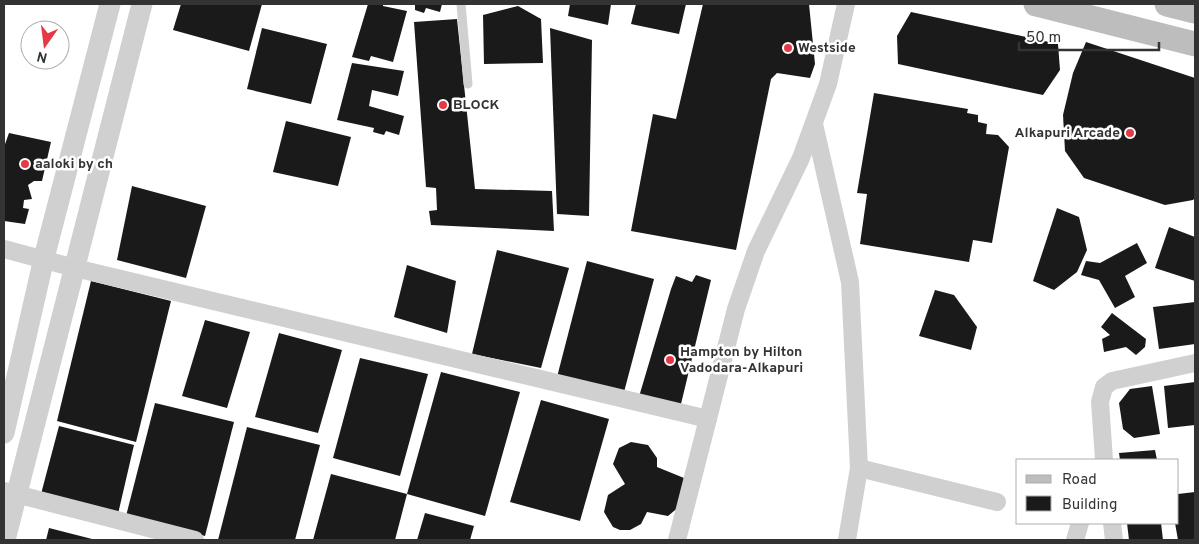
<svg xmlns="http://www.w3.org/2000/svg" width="1199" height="544" viewBox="0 0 1199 544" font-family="Overpass,sans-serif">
<rect width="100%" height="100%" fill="#fff"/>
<!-- building -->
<g fill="#1a1a1a">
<path d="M181,4H262L249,51L173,30Z"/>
<path d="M368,4H383V6L407,11L393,62L371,56L369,61L352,57Z"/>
<path d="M415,4H442L440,12L426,8L424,13L415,10Z"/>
<path d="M570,4H611L608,25L568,16Z"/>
<path d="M636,4H686L679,34L631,24Z"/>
<path d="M703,4H809L815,64L810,78L777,73L771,79L736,250L631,231L653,114L676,119Z"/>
<path d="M518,6L541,19L543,63L484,64L483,15Z"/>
<path d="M911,12L1058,44L1060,70L1043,95L898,64L897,36Z"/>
<path d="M457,19L475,189L552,191L554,231L431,225L429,211L437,210L436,188L426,187L414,22Z"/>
<path d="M262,28L327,44L311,104L247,89Z"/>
<path d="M550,28L592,40L589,216L557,214Z"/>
<path d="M1086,42L1195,78V198L1193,200L1165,205L1084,178L1065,151L1063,115L1073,73Z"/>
<path d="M352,63L404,71L398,96L372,90L369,106L404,116L399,135L386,131L384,135L373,132L374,128L337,120Z"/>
<path d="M874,93L968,109L967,113L978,115V122L987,124L986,134L998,135L1009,147L992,243L973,240L969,262L860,244L867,194L857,193Z"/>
<path d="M286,121L351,137L338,186L273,172Z"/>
<path d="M9,133L51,142L42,181H34L28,185L32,199L24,200L23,208L29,209L25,224L4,221V147Z"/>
<path d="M132,186L206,206L186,278L117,260Z"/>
<path d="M1057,208L1079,217L1087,250L1077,272L1054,290L1033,281Z"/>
<path d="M1169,227L1195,237V281L1155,268Z"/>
<path d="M1137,243L1147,263L1125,276L1135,297L1115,308L1099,280L1081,275L1086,261L1100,263Z"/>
<path d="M497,250L569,268L541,368L472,354Z"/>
<path d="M587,261L654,279L624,392L557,377Z"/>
<path d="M407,265L456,281L447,333L394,317Z"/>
<path d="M696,275L711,280L680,408L638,400L671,289L676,276L692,282Z"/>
<path d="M91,281L171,301L136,442L57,421Z"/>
<path d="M935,290L954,295L977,327L971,350L919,336Z"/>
<path d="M1195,302V344L1159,349L1153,307Z"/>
<path d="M1112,313L1146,339L1145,347L1136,355L1126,347L1104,352L1102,339L1110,335L1101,327Z"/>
<path d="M205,320L250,332L227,408L182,396Z"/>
<path d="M279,333L342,350L318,433L255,417Z"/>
<path d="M360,358L428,374L400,476L333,458Z"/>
<path d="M441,372L520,392L485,516L407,494Z"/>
<path d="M1195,382V425L1168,428L1164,386Z"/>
<path d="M1152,386L1160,434L1134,438L1123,429L1119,403L1130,389Z"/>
<path d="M541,400L609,419L580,521L510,502Z"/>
<path d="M155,403L234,422L205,536L126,516Z"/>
<path d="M59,426L134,445L118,514L41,494Z"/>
<path d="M247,427L320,445L295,540H218Z"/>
<path d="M631,442L648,445L657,458V467L684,478L680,506L668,516L647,512L641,524L630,530H620L613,527L604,512L608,495L625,484L613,464L619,448Z"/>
<path d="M1155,450L1157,460H1120L1119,453Z"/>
<path d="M331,474L407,494L395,540H313Z"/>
<path d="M1195,492V540H1178L1175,523H1178V494Z"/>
<path d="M425,513L474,526L470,540H417Z"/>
<path d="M1127,523H1161L1163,540H1129Z"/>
<path d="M49,528L96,540H46Z"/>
</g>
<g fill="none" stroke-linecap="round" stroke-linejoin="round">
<!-- service -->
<path stroke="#d0d0d0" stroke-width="9" d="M461,4L468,84"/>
<!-- minor -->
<g stroke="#d0d0d0" stroke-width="18">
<path d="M814,124L850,282L859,468L847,540"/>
<path d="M4,249L75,268L708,419"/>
<path d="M1104,460L1100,402L1104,387L1112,381L1195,363"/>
<path d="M859,468L997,502"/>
<path d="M4,491L195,540"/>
<path d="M1112,523L1114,540"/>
<path d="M677,540L736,309L756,251L801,158L828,84L846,4"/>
<path d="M1075,540L1080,523"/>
</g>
<!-- tertiary -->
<g stroke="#d0d0d0" stroke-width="21">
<path d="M4,433L44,258L110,4"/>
<path d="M5,540L142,4"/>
</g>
<!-- secondary -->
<g stroke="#bdbdbd" stroke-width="25">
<path d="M1036,4L1195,44"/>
<path d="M1167,4L1195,11"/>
</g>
</g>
<!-- markers -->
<g fill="#e63946" stroke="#fff" stroke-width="2">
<circle cx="788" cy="48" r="5"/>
<circle cx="443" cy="105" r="5"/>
<circle cx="1130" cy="133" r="5"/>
<circle cx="25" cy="164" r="5"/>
<circle cx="670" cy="360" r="5"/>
</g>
<g text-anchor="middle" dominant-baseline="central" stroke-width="5" stroke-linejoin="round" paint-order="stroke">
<!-- poi labels -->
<g font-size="14" font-weight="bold" fill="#333" stroke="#fff" text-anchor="start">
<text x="798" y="48">Westside</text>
<text x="453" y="105">BLOCK</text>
<text x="1120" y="133" text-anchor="end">Alkapuri Arcade</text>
<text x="35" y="164">aaloki by ch</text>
<text x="680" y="352">Hampton by Hilton<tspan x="680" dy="16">Vadodara-Alkapuri</tspan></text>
</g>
</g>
<!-- border -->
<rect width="1199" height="544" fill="none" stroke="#333333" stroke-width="10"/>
<!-- legend -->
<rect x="1016" y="459" width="162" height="65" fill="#ffffff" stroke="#adadad"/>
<rect x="1026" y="475" width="25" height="8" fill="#bdbdbd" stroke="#adadad"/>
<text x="1062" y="484" font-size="15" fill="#333333">Road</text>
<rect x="1026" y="496" width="25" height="15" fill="#1a1a1a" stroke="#adadad"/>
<text x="1062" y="509" font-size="15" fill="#333333">Building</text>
<!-- north arrow -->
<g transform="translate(45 45) rotate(194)"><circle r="24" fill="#ffffff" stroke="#adadad"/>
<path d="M0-4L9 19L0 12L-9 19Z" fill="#e63946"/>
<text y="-8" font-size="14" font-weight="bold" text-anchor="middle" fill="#333333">N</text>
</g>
<!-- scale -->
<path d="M1019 42v8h140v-8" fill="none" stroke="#333333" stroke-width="2.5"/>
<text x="1026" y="42" font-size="15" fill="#333333" stroke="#ffffff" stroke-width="4" paint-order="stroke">50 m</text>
</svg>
